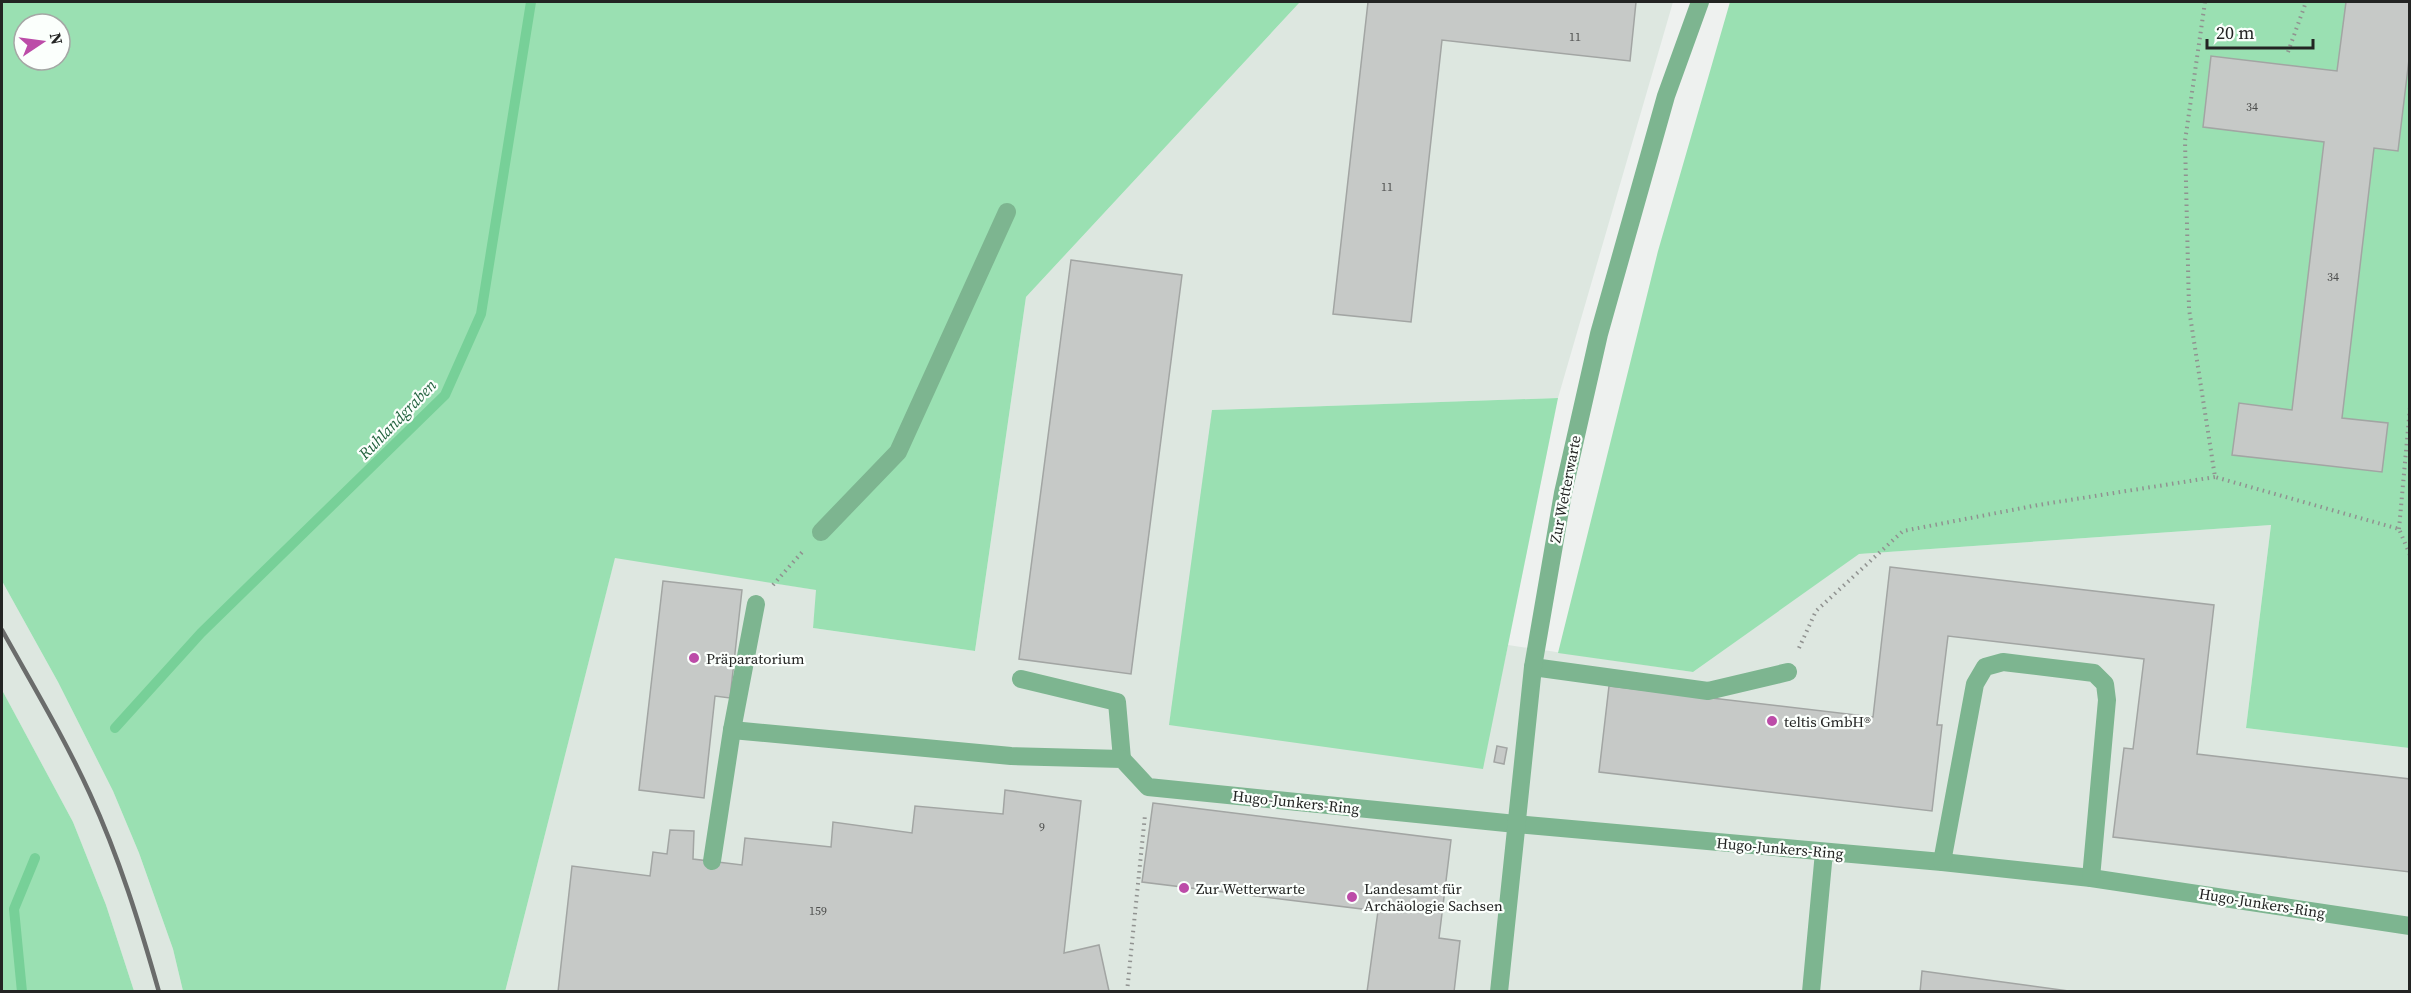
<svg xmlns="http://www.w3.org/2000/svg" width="2411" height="993" viewBox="0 0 2411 993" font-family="'Source Serif 4',serif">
<rect width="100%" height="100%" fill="#eef1ef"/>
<!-- built -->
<g fill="#dde7e0">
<path d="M1300,2H1673L1558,398L1212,410L1482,768L1508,645L1693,672L1858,554L2271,525L2246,728L2409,748V991L505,992L615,557L817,590L813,628L975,651L1026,297Z"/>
<path d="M2,581L58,682L113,791L139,853L173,949L183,991H134L106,905L73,822L2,690Z"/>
</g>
<!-- green -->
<g fill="#9ae0b2" fill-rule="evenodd">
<path d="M2,2H1300L1026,297L975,651L813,628L816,590L615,558L505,992L183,991L173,949L139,853L113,791L58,682L2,581ZM24,24H60V60H24Z"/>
<path d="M1730,2H2409V748L2246,728L2271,525L1859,554L1693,672L1558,653L1658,251Z"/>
<path d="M1558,398L1483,769L1169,725L1212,410Z"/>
<path d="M2,690L73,822L106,905L134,991H2Z"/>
</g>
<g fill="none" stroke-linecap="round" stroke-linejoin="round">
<!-- stream -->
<g stroke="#77d098" stroke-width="10">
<path d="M115,728L201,633L445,395L481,314L531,2"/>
<path d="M22,992L14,909L35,858"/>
</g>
</g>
<!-- building -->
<g fill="#c6c9c7" stroke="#a2a5a3" stroke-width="1.5">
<path d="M1368,2H1636L1630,61L1442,40L1411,322L1333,314Z"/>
<path d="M2346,2H2410V51L2398,151L2374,148L2342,418L2388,423L2382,472L2232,455L2239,403L2292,410L2324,142L2203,127L2211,56L2337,71Z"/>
<path d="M1071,260L1182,275L1131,674L1019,659Z"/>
<path d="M1890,567L2214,605L2197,754L2410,779V872L2113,837L2124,748L2133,749L2144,659L1948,636L1937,725H1942L1932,811L1599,772L1609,686L1873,717Z"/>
<path d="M663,581L742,590L730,698L715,696L704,798L639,790Z"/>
<path d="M1497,746L1507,748L1504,764L1494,762Z"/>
<path d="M1005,790L1081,801L1064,953L1099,945L1109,991L558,992L572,866L650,876L653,852L667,854L670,830L694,831L693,859L742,865L745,838L831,847L833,822L912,833L915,806L1003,814Z"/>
<path d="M1153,803L1451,840L1439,938L1460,941L1454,992H1367L1378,911L1142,882Z"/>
<path d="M1922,971L2076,992H1920Z"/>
</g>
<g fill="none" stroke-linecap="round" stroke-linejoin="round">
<!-- path -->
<g stroke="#909290" stroke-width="4" stroke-dasharray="1.5 4.5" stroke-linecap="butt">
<path d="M2205,2L2185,141L2189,309L2215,477L2399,529L2410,555"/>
<path d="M2288,52L2306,2"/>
<path d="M2399,529L2410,407"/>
<path d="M773,585L804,550"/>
<path d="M1799,648L1816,611L1903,531L2038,505L2215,477"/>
<path d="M1127,992L1145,815"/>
</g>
<!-- minor -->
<g stroke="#7db590" stroke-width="18">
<path d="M821,532L898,452L1007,212"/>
<path d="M1533,667L1708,691L1788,672"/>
<path d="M1021,679L1117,702L1122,759"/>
<path d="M732,730L1011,756L1122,759L1148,787L1516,824L1942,862L2091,878L2410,926"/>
<path d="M712,861L732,730L756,604"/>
<path d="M1942,862L1975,684L1985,667L2003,662L2094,673L2105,684L2107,700L2091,878"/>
<path d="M1499,992L1533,667L1563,493L1599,334L1666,96L1700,2"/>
<path d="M1811,992L1824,852"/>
</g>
<!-- rail -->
<path stroke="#6a6c6b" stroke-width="4.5" d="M2,630C32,684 64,737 90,794C119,857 140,925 159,992"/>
</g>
<!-- markers -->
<g fill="#bc4ca8" stroke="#fbfffc" stroke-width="2">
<circle cx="694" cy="658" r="6"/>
<circle cx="1772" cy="721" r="6"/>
<circle cx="1184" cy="888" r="6"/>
<circle cx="1352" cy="897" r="6"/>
</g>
<g text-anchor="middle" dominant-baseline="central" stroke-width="4.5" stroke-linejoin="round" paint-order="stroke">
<!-- number labels -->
<g font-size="12" fill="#4c4d4c">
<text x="1575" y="37">11</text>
<text x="2252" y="107">34</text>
<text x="1387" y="187">11</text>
<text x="2333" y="277">34</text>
<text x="1042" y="827">9</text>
<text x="818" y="911">159</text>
</g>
<!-- street labels -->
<g font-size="15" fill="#232423" stroke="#fbfffc">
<text transform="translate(1565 489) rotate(-79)">Zur Wetterwarte</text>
<text transform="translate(1296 802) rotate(6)">Hugo-Junkers-Ring</text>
<text transform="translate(1780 848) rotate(5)">Hugo-Junkers-Ring</text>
<text transform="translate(2262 903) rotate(9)">Hugo-Junkers-Ring</text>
</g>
<!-- poi labels -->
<g font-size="15" fill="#232423" stroke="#fbfffc" text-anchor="start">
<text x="706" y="658">Präparatorium</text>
<text x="1784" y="721">teltis GmbH®</text>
<text x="1196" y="888">Zur Wetterwarte</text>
<text x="1364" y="888">Landesamt für<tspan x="1364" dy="17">Archäologie Sachsen</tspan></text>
</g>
<!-- water labels -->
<g font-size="16" font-style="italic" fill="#22623e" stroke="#fbfffc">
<text transform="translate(397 419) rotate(-46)">Ruhlandgraben</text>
</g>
</g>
<!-- border -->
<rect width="2411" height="993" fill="none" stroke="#232423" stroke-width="6"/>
<!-- north arrow -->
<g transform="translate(42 42) rotate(77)"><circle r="28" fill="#fbfffc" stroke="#a5a7a5" stroke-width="1.5"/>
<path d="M0-4.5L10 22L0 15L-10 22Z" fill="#bc4ca8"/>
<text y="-9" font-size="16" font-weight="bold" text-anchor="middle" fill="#232423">N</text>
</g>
<!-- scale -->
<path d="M2207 39v9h106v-9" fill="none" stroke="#232423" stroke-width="3"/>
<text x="2216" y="39" font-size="18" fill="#232423" stroke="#fbfffc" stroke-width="4.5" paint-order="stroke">20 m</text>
</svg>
